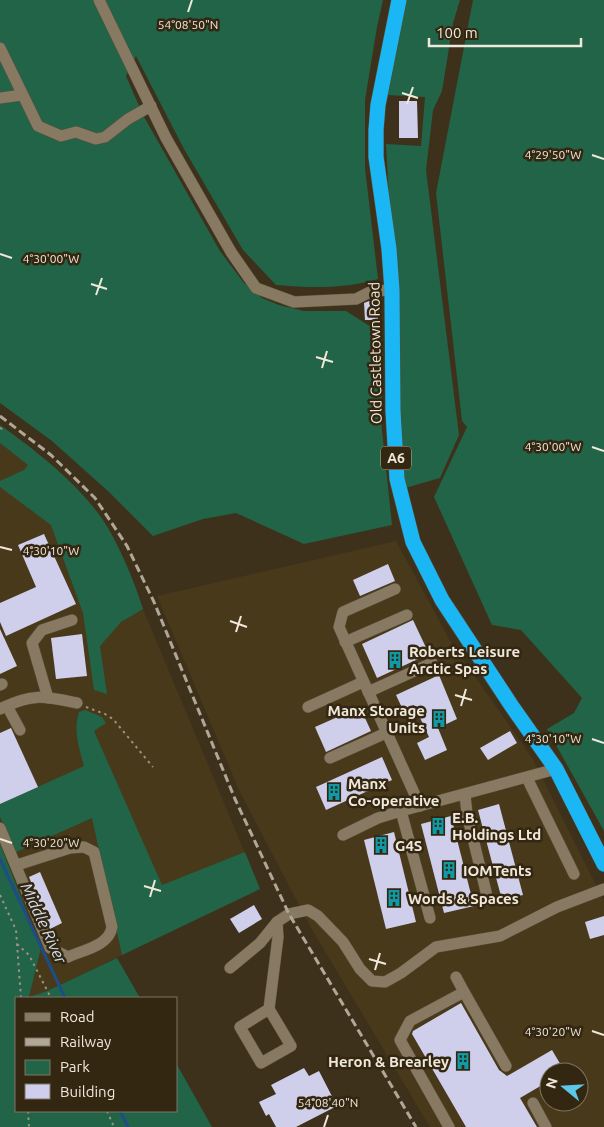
<svg xmlns="http://www.w3.org/2000/svg" width="604" height="1127" viewBox="0 0 604 1127" font-family="Ubuntu,sans-serif">
<rect width="100%" height="100%" fill="#3d311b"/>
<!-- built -->
<g fill="#48391b" fill-rule="evenodd">
<path d="M0,443L29,465L70,512L143,609L260,889L47,991L29,997L41,948L0,844Z"/>
<path d="M396,541L452,644L533,759L604,901V1127H430L311,928L238,788L157,596ZM549,1072H579V1102H549Z"/>
</g>
<!-- green -->
<g fill="#216447">
<path d="M0,0H383L377,27L365,100V168L378,279C345,289 310,288 276,285L243,250L184,149L136,56L126,76L143,115L220,251L244,283L262,298L279,305L304,311H346L368,325L378,327L383,346L381,421L392,525L304,544L236,513L203,519L153,536L109,492L52,441L0,403Z"/>
<path d="M404,0H460L453,23L442,91L433,110L426,170L459,435L440,478L405,488L386,144L421,146L425,97L387,95Z"/>
<path d="M473,0H604V831L547,729L574,713L582,698L521,630L492,625L434,497L467,427L462,421L436,193Z"/>
<path d="M0,425C36,450 86,490 108,528C123,554 134,581 143,609L121,622L100,646L107,694L94,690L83,613L51,525L0,487V481L24,470L28,465L0,443Z"/>
<path d="M85,710L102,717L106,723L94,731L162,885L245,852L260,889L122,955L92,818L16,852L0,817V804L84,766C79,748 73,730 79,712Z"/>
<path d="M0,844L41,948L29,997L47,991L117,958L140,998H16V1111H176V1063L212,1127H0Z"/>
</g>
<g fill="none" stroke-linecap="round" stroke-linejoin="round">
<!-- stream -->
<g stroke="#1d4d85" stroke-width="3">
<path d="M0,859L65,998"/>
<path d="M120,1111L128,1127"/>
</g>
</g>
<!-- building -->
<g fill="#cfcfeb">
<path d="M399,101H417L418,138H399Z"/>
<path d="M369,301H378V320H365L364,303Z"/>
<path d="M44,534L76,604L6,636L0,622V603L36,587L18,545Z"/>
<path d="M388,564L395,581L360,596L353,580Z"/>
<path d="M413,620L429,654L377,678L362,644Z"/>
<path d="M0,629L17,666L0,674Z"/>
<path d="M82,634L87,676L56,679L51,638Z"/>
<path d="M439,675L457,719L438,728L447,750L425,760L417,743L429,737L414,705L403,710L396,695Z"/>
<path d="M360,707L371,731L326,752L315,727Z"/>
<path d="M11,728L38,787L0,804V733Z"/>
<path d="M510,731L517,743L488,760L480,748Z"/>
<path d="M382,757L392,780L326,810L316,787Z"/>
<path d="M499,804L523,895L502,900L478,810Z"/>
<path d="M451,816L474,906L444,913L421,824Z"/>
<path d="M394,832L416,922L386,929L364,840Z"/>
<path d="M40,872L62,923L50,929L29,877Z"/>
<path d="M254,905L262,919L239,933L230,919Z"/>
<path d="M604,916V935L590,939L585,922Z"/>
<path d="M461,1003L499,1070L507,1076L552,1050L565,1072H549V1081L520,1098L537,1127H466L412,1034L413,1031Z"/>
<path d="M304,1068L309,1076L319,1071L337,1106L296,1127H276L269,1114L266,1116L259,1102L276,1094L271,1085Z"/>
</g>
<g fill="none" stroke-linecap="round" stroke-linejoin="round">
<!-- minor casing -->
<g stroke="#594f3b" stroke-width="12">
<g id="minor">
<path d="M99,0L166,138L231,252L256,288L294,302L356,299L372,291L392,290"/>
<path d="M0,48L38,126L61,136L76,132L96,139L105,137L128,119L151,106"/>
<path d="M0,98L22,95"/>
<path d="M395,589L343,612L339,627L420,806"/>
<path d="M345,642L407,615"/>
<path d="M0,685L2,684"/>
<path d="M368,692L432,663"/>
<path d="M48,698L32,643L42,630L72,620"/>
<path d="M7,706L20,730"/>
<path d="M308,707L363,682"/>
<path d="M0,709C32,693 43,696 77,703"/>
<path d="M330,758L386,733"/>
<path d="M527,778L574,874"/>
<path d="M465,795L467,814L488,900"/>
<path d="M401,811L430,918"/>
<path d="M0,828L50,948L68,957C83,950 109,946 112,927L94,852L84,847L70,848L17,865"/>
<path d="M343,835L378,818L401,811L556,769"/>
<path d="M230,968L260,943L277,922"/>
<path d="M456,977L464,992"/>
<path d="M269,1009L240,1027L261,1063L291,1046L269,1009L278,937L277,922L289,914L308,910L318,916L343,942L360,969L372,981L385,982L401,973L436,947L500,936L557,907L604,889"/>
<path d="M533,1103L546,1127"/>
<path d="M449,1127L400,1040L410,1021L464,992L506,1066"/>
</g>
</g>
<!-- highway casing -->
<g stroke="#594f3b" stroke-width="16">
<path id="highway" d="M399,0L378,105L376,130V157L389,249L392,290L393,411L397,479L413,542L442,600L511,705L556,769L604,864"/>
</g>
<!-- path -->
<g stroke="#9c9281" stroke-width="2" stroke-dasharray="2.5 4" stroke-linecap="butt">
<path d="M0,428L4,430"/>
<path d="M86,707L105,714L113,719L153,767"/>
<path d="M0,895L16,930L21,998"/>
<path d="M17,944L29,955L51,998"/>
<path d="M28,1111L29,1127"/>
<path d="M107,1111L114,1127"/>
</g>
<!-- minor -->
<use href="#minor" stroke="#887a62" stroke-width="11"/>
<!-- highway -->
<use href="#highway" stroke="#1bb6f4" stroke-width="15"/>
<!-- rail -->
<path stroke="#b1a797" stroke-width="3" stroke-dasharray="8 4" stroke-linecap="butt" d="M0,416L51,455L95,498L127,546L154,602L235,799L289,914L416,1127"/>
</g>
<!-- ticks -->
<path fill="none" stroke="#f0e8db" stroke-width="2" d="M188,12L192,0M402,93L418,98M407,104L413,87M592,155L604,159M0,254L12,258M91,284L107,289M96,295L102,278M316,357L333,362M322,368L327,351M592,447L604,451M0,547L12,550M230,621L247,627M236,632L241,616M455,695L472,700M461,706L466,689M592,739L604,743M0,839L12,843M144,886L161,891M150,897L155,880M369,959L386,964M375,970L380,953M592,1031L604,1035M324,1127L328,1115"/>
<!-- icons -->
<defs>
<g id="building-bare" transform="scale(1.35)"><path d="M-4-6H4V6H1V3H-1V6H-4ZM-2.5-4.3h1.7v1.8h-1.7ZM.8-4.3h1.7v1.8H.8ZM-2.5-1h1.7V.8h-1.7ZM.8-1h1.7V.8H.8Z" fill="#0f9aa8" stroke="#332711" stroke-width="2.5" paint-order="stroke"/></g>
</defs>
<g fill-rule="evenodd">
<use href="#building-bare" x="395" y="660"/>
<use href="#building-bare" x="439" y="719"/>
<use href="#building-bare" x="334" y="792"/>
<use href="#building-bare" x="438" y="826"/>
<use href="#building-bare" x="381" y="845"/>
<use href="#building-bare" x="449" y="870"/>
<use href="#building-bare" x="394" y="898"/>
<use href="#building-bare" x="463" y="1061"/>
</g>
<g text-anchor="middle" dominant-baseline="central" stroke-width="5" stroke-linejoin="round" paint-order="stroke">
<!-- shield labels -->
<rect fill="#332711" stroke="#b7ae9e" stroke-width="1" x="381" y="446.5" width="30" height="23" rx="4"/>
<g font-size="14" font-weight="bold" fill="#f0e8db">
<text x="396" y="458">A6</text>
</g>
<!-- street labels -->
<g font-size="15" fill="#f0e8db" stroke="#332711">
<text transform="translate(375 353) rotate(-91)">Old Castletown Road</text>
</g>
<!-- poi labels -->
<g font-size="15" font-weight="bold" fill="#f0e8db" stroke="#332711" text-anchor="start">
<text x="409" y="651">Roberts Leisure<tspan x="409" dy="17">Arctic Spas</tspan></text>
<text x="425" y="710" text-anchor="end">Manx Storage<tspan x="425" dy="17">Units</tspan></text>
<text x="348" y="783">Manx<tspan x="348" dy="17">Co-operative</tspan></text>
<text x="452" y="817">E.B.<tspan x="452" dy="17">Holdings Ltd</tspan></text>
<text x="395" y="845">G4S</text>
<text x="463" y="870">IOMTents</text>
<text x="408" y="898">Words &amp; Spaces</text>
<text x="449" y="1061" text-anchor="end">Heron &amp; Brearley</text>
</g>
<!-- water labels -->
<g font-size="16" font-style="italic" fill="#d0deef" stroke="#332711">
<text transform="translate(44 923) rotate(65)">Middle River</text>
</g>
</g>
<g font-size="12" text-anchor="middle" fill="#f0e8db" stroke="#332711" stroke-width="5" stroke-linejoin="round" paint-order="stroke">
<text x="188" y="29">54°08'50"N</text>
<text x="553" y="159">4°29'50"W</text>
<text x="51" y="263">4°30'00"W</text>
<text x="553" y="451">4°30'00"W</text>
<text x="51" y="555">4°30'10"W</text>
<text x="553" y="743">4°30'10"W</text>
<text x="51" y="847">4°30'20"W</text>
<text x="553" y="1036">4°30'20"W</text>
<text x="328" y="1107">54°08'40"N</text>
</g>
<!-- legend -->
<rect x="15" y="997" width="162" height="115" fill="#332711" stroke="#7f7462"/>
<rect x="25" y="1013" width="25" height="8" fill="#887a62" stroke="#7f7462"/>
<text x="60" y="1022" font-size="15" fill="#f0e8db">Road</text>
<rect x="25" y="1038" width="25" height="8" fill="#b1a797" stroke="#7f7462"/>
<text x="60" y="1047" font-size="15" fill="#f0e8db">Railway</text>
<rect x="25" y="1060" width="25" height="15" fill="#216447" stroke="#7f7462"/>
<text x="60" y="1072" font-size="15" fill="#f0e8db">Park</text>
<rect x="25" y="1084" width="25" height="15" fill="#cfcfeb" stroke="#7f7462"/>
<text x="60" y="1097" font-size="15" fill="#f0e8db">Building</text>
<!-- north arrow -->
<g transform="translate(564 1087) rotate(288)"><circle r="24" fill="#332711" stroke="#7f7462"/>
<path d="M0-4L9 19L0 12L-9 19Z" fill="#5cc7e8"/>
<text y="-8" font-size="14" font-weight="bold" text-anchor="middle" fill="#f0e8db">N</text>
</g>
<!-- scale -->
<path d="M429 38v8h152v-8" fill="none" stroke="#f0e8db" stroke-width="2.5"/>
<text x="436" y="38" font-size="15" fill="#f0e8db" stroke="#332711" stroke-width="4" paint-order="stroke">100 m</text>
</svg>
